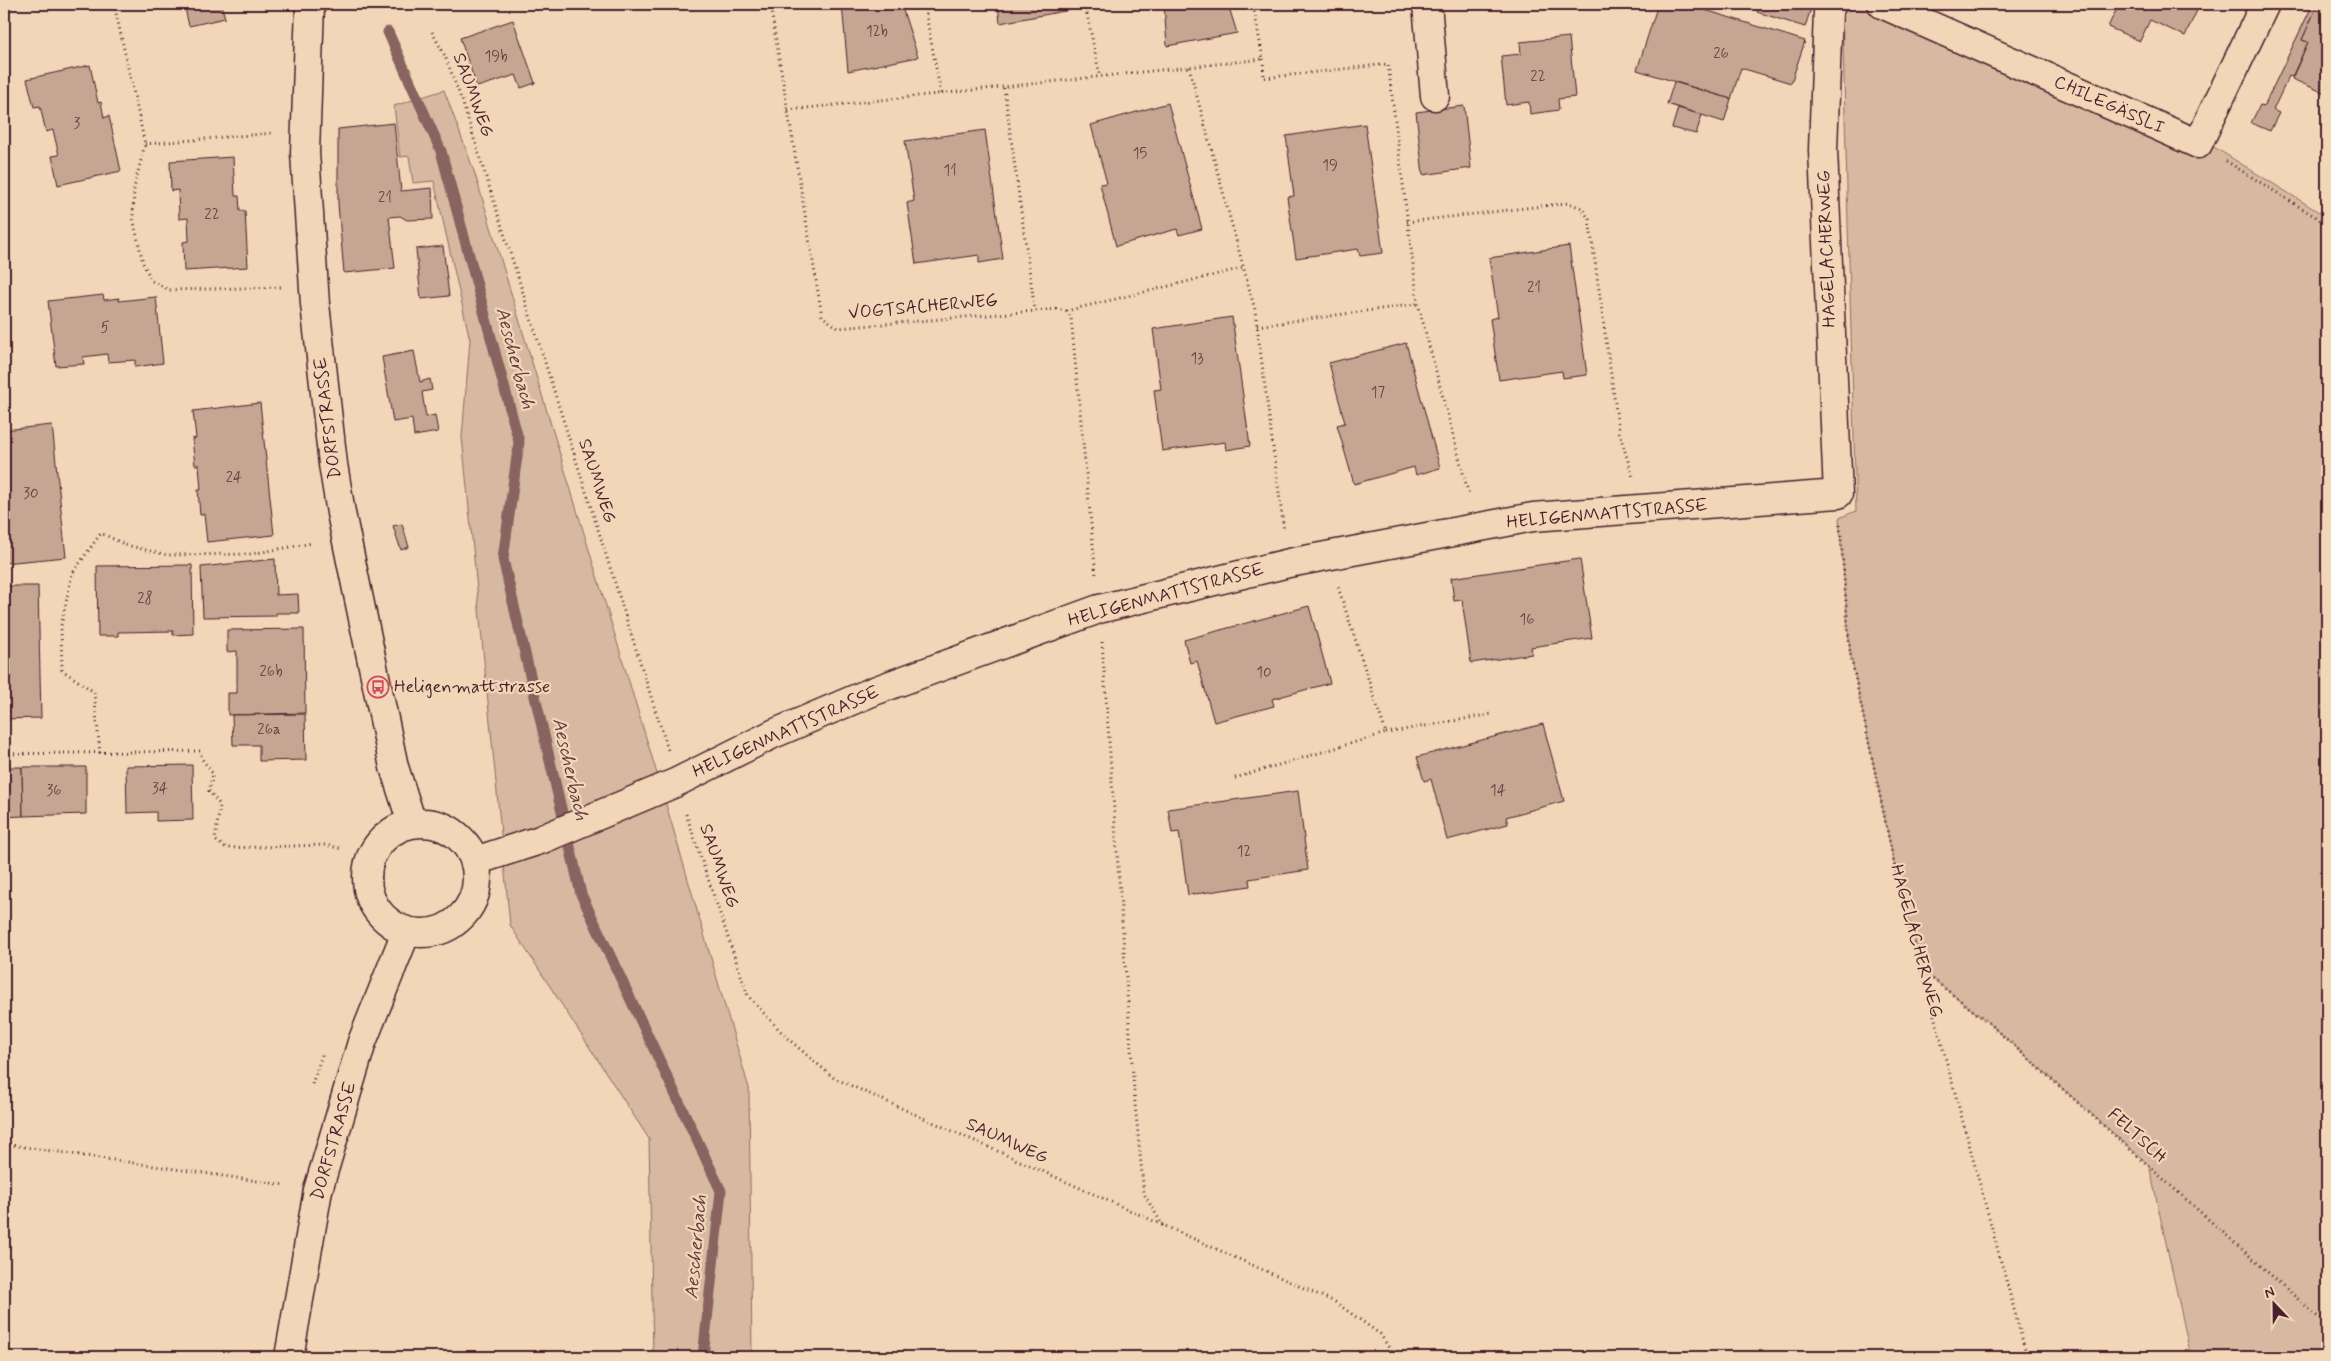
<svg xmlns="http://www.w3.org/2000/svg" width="2331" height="1361" viewBox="0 0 2331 1361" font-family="Mynerve,sans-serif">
<rect width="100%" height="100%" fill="#f1d7b8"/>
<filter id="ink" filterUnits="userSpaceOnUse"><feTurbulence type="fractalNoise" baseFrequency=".02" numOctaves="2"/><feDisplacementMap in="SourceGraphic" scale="10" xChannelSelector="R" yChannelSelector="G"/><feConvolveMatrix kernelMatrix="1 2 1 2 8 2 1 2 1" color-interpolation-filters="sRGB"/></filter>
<g filter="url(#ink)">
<!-- green -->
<g fill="#d6b9a0" stroke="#906c66">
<path d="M1850,4H1913L2162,115L2327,217V1357H2191L2149,1165L1985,1020L1924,972L1899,887L1850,652L1839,518L1856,511L1842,8Z"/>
<path d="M444,90L474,171L658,777L749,1088L752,1357H653L649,1139L510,925L462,437L470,340L434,181L413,183L409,156L400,157L394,106Z"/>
</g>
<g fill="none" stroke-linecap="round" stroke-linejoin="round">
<!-- stream -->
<path stroke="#88635f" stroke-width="11" d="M388,32L441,151L519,442L503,559L581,894L721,1191L703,1357"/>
</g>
<!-- building -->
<g fill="#c5a693" stroke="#4a1f2b">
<path d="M184,4H221L225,18L189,26Z"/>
<path d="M842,4H901L918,57L848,71Z"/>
<path d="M998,4H1068L1070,10L1000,23Z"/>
<path d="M1164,4H1228L1237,33L1167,46Z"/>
<path d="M1658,4H1686L1805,41L1791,83L1741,68L1731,99L1637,70Z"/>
<path d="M1760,4H1808L1812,5L1805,27L1757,12Z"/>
<path d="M2119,4H2200L2185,36L2150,20L2140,41L2108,27Z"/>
<path d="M2313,4H2318L2302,40L2308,42L2292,77L2289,76L2273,110L2279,113L2270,131L2251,123L2260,105L2264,106Z"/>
<path d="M2318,4L2327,8V94L2292,79L2308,42L2302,40Z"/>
<path d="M513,20L535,83L521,88L516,75L477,87L460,38Z"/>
<path d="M1569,37L1575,97L1558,99L1559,110L1530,114L1529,102L1506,105L1501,56L1521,54L1520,42Z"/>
<path d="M90,65L98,103L101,102L104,118L109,116L121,171L58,185L52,156L59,155L53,130L46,132L40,106L34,107L27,79Z"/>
<path d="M1674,82L1731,99L1724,122L1667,104Z"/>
<path d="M1168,103L1202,229L1179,235L1177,229L1116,246L1100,184L1107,183L1091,125Z"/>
<path d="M1464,106L1471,168L1423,175L1416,112Z"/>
<path d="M1678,108L1702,115L1696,134L1672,128Z"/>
<path d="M394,123L401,191L432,188L433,219L407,220L400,216L389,217L395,268L344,273L338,204V129Z"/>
<path d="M1365,124L1383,253L1360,256L1358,249L1296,258L1287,197L1294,196L1286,136Z"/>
<path d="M985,130L1003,259L979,263V255L916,264L907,203L914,201L905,141Z"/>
<path d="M233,157L235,196H239L240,211H245L248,267L184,271L183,242L189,241L188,218L179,219L178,190L171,191L170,161Z"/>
<path d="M443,246L449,296L421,299L416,249Z"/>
<path d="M1569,246L1587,375L1563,378L1562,371L1499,380L1490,319L1498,317L1489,258Z"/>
<path d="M103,295L104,300L119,298V301L156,297L163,363L135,367V360L108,362L107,354L83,357L84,364L56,366L48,301Z"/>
<path d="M1232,317L1250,446L1226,450L1225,442L1162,451L1154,390L1161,389L1153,329Z"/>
<path d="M1406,343L1440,468L1416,475L1414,467L1354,484L1337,425L1345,423L1329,363Z"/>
<path d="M414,351L420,382L430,379L432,390L422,392L426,417L435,415L438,432L414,436L412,419L393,422L382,357Z"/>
<path d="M260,403L274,535L207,542L204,514L200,515L198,490H201L199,465H195L192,439L196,438L193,411Z"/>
<path d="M52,425L66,557L4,563V430Z"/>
<path d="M402,524L409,547L401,550L393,526Z"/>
<path d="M275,559L276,595L298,594L299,613H276V616L203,617L201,567Z"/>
<path d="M1580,559L1592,638L1531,647L1532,654L1471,663L1462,600L1454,601L1451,578Z"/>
<path d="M192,565L193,634L173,635V631L118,632V636H98L97,566Z"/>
<path d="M4,586H38L41,718L4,719Z"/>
<path d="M1309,606L1330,683L1272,699L1274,706L1214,722L1197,661L1190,663L1184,640Z"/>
<path d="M304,629L305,713L228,715V693H237V651L227,652V630Z"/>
<path d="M305,714L306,760L259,761V745H233L232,715Z"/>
<path d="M1543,724L1564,801L1506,817L1508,824L1447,840L1431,779L1424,781L1417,757Z"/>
<path d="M192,765L193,820L156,821V812L127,813L126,766Z"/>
<path d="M4,767H22L23,816L4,817Z"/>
<path d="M22,767H86V814L23,816Z"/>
<path d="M1298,791L1308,870L1249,879L1250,886L1188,895L1179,832L1172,833L1168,809Z"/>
</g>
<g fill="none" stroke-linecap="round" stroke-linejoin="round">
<!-- minor casing -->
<g stroke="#4a1f2b" stroke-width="31">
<g id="minor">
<path d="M310,4L305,153L315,304L333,464L341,513L394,767L412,823"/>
<path d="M1427,4L1435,96"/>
<path d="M1882,4L2198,144L2265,4"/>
<circle cx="422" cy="878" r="55"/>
<path d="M475,861L540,840L675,783L773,734L874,691L1099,609L1289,563L1533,517L1838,494L1823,150L1828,11L1832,4"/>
<path d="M289,1357L318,1190L362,1042L406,932"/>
</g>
</g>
<!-- path -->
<g stroke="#4a1f2b" stroke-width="3" stroke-dasharray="1 4" stroke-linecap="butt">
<path d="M114,4L145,144L134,188L133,218L143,263L152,281L169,290L281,287"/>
<path d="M770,4L822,316L838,328L1057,309L1066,311L1071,318L1096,576"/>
<path d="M924,4L941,94"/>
<path d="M1085,4L1100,77"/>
<path d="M432,32L445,56L462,101L668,750"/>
<path d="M1263,59L1264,78L1388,64L1418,304L1469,495"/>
<path d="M1189,67L1255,310L1284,531"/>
<path d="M1004,88L1035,311"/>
<path d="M788,110L1263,59L1253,4"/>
<path d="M145,144L274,133"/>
<path d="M2226,161L2327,224"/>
<path d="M1407,222L1568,203L1582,208L1589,219L1619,432L1633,477"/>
<path d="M1066,311L1243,268"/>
<path d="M1257,326L1417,304"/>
<path d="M1840,525L1850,652L1899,887L2027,1357"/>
<path d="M1102,642L1135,1104L1144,1194L1163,1226"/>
<path d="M1386,733L1492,714"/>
<path d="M100,753L94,692L62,670L61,626L72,574L101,533L126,545L167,555L251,554L313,543"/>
<path d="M4,754L200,751L202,759L213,774L209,791L220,805L215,840L226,848L325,845L343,849"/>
<path d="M1235,778L1386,733L1338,587"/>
<path d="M686,814L748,996L787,1038L834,1078L1335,1302L1380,1334L1395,1357"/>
<path d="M1925,973L1985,1020L2327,1325"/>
<path d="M312,1084L323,1052"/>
<path d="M4,1144L285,1185"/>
</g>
<!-- minor -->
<use href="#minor" stroke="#f1d7b8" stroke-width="28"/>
</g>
</g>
<!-- icons -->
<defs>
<g id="bus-ring" transform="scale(1.125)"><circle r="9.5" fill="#f1d7b8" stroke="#d1495b" stroke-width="1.5"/><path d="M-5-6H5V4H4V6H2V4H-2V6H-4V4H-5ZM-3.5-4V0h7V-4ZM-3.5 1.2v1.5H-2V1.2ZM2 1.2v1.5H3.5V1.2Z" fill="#d1495b"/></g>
</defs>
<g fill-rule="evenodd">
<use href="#bus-ring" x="378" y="687"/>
</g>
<g text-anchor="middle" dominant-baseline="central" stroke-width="4.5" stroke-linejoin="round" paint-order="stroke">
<!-- number labels -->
<g font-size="15" fill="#694145">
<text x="877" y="32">12b</text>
<text x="1721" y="54">26</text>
<text x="496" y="57">19b</text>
<text x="1538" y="77">22</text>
<text x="77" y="124">3</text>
<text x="1140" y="154">15</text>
<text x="1330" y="166">19</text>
<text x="950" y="171">11</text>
<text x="385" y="198">21</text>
<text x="212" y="215">22</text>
<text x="1534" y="288">21</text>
<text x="105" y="328">5</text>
<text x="1197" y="359">13</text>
<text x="1378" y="393">17</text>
<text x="234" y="478">24</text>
<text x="31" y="494">30</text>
<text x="145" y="599">28</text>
<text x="1527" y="620">16</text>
<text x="271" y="672">26b</text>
<text x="1264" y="673">10</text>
<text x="269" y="730">26a</text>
<text x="160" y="789">34</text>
<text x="54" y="791">36</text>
<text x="1498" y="791">14</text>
<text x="1244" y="852">12</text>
</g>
<!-- street labels -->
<g font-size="18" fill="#4a1f2b" stroke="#f1d7b8">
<text transform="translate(473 95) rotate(70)">SAUMWEG</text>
<text transform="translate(2109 105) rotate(24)">CHILEGÄSSLI</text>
<text transform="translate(1827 249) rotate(-92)">HAGELACHERWEG</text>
<text transform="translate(923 307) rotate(-5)">VOGTSACHERWEG</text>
<text transform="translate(328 418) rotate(-97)">DORFSTRASSE</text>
<text transform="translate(597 481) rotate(72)">SAUMWEG</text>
<text transform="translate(1607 514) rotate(-5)">HELIGENMATTSTRASSE</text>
<text transform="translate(1166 595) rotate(-15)">HELIGENMATTSTRASSE</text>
<text transform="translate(786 732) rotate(-24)">HELIGENMATTSTRASSE</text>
<text transform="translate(719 866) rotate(71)">SAUMWEG</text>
<text transform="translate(1916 941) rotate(75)">HAGELACHERWEG</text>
<text transform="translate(2137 1136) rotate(42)">FELTSCH</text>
<text transform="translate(334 1141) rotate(-74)">DORFSTRASSE</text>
<text transform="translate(1007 1141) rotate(24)">SAUMWEG</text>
</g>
<!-- poi labels -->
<g font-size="18" fill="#4a1f2b" stroke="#f1d7b8" text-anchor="start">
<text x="394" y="687">Heligenmattstrasse</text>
</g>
<!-- water labels -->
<g font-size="19" font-style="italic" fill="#643c41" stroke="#f1d7b8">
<text transform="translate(515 358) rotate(75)">Aescherbach</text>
<text transform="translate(570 769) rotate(77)">Aescherbach</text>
<text transform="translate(696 1247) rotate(-85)">Aescherbach</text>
</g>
</g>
<!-- margin -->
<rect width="2331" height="1361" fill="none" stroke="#f1d7b8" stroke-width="20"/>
<rect x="10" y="10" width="2311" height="1341" fill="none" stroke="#4a1f2b" stroke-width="2" filter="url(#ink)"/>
<!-- north arrow -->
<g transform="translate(2274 1304) rotate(338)" stroke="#f1d7b8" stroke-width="4" paint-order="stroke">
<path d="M0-4L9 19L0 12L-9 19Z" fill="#4a1f2b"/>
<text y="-8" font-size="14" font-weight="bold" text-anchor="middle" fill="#4a1f2b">N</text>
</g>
</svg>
